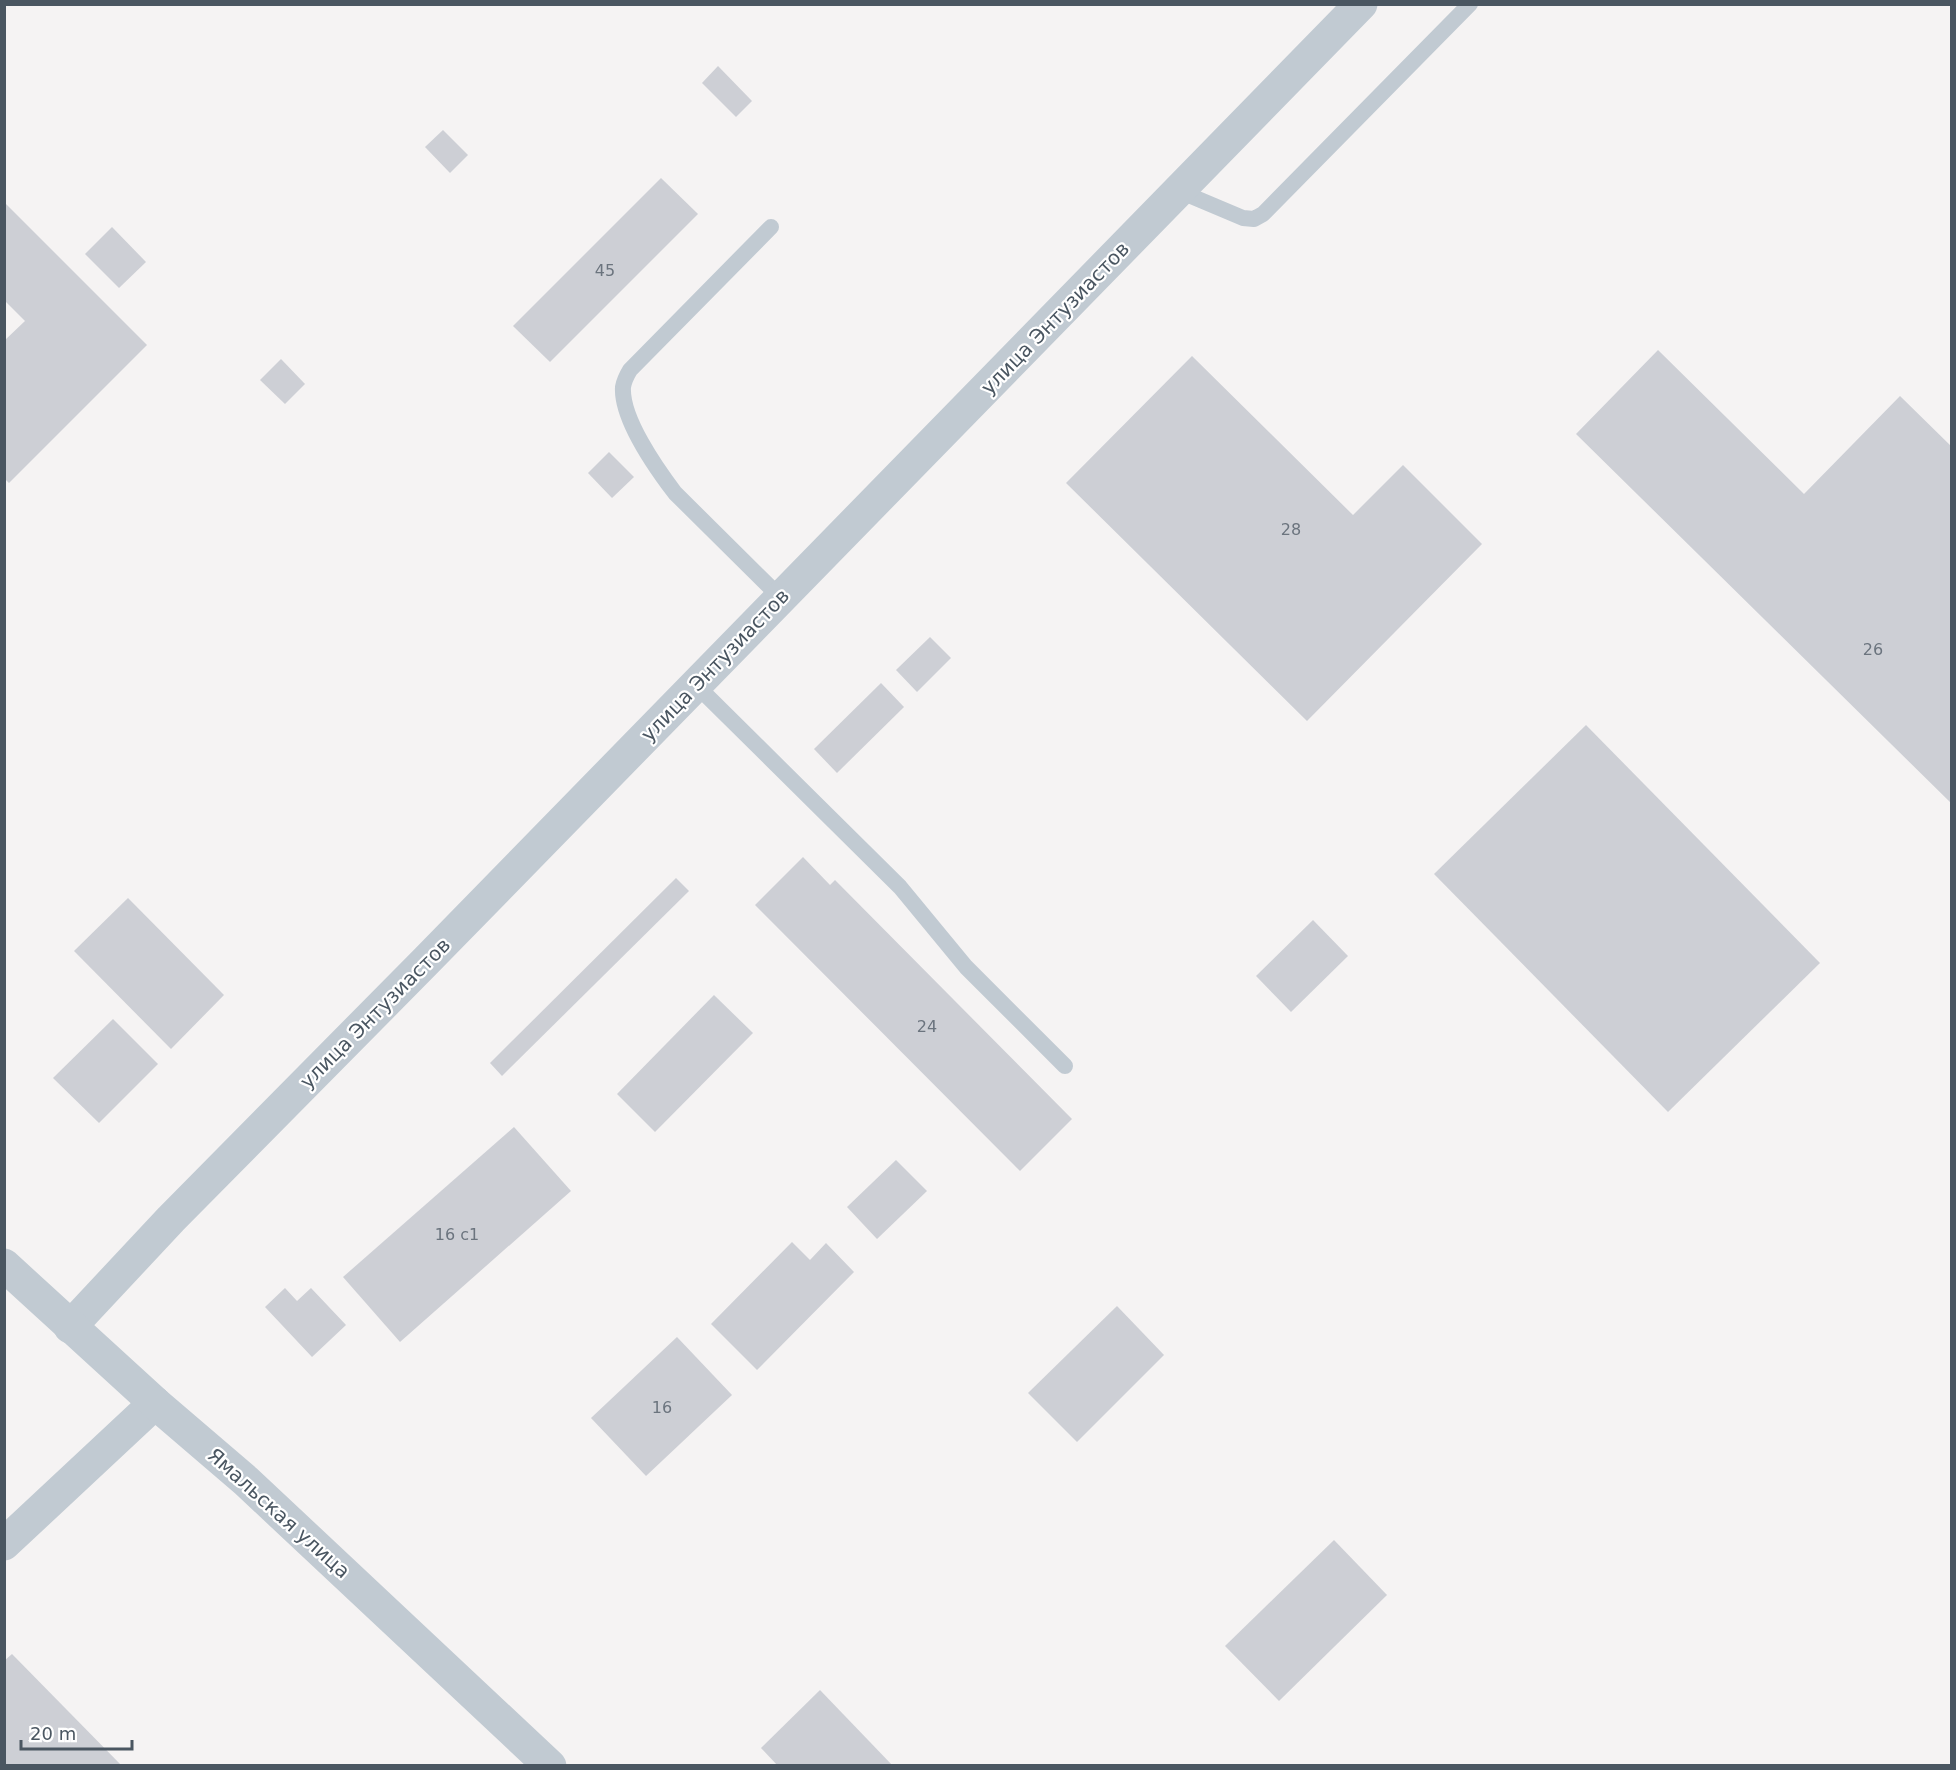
<svg xmlns="http://www.w3.org/2000/svg" width="1956" height="1770" viewBox="0 0 1956 1770" font-family="'DejaVu Sans',sans-serif">
<rect width="100%" height="100%" fill="#f5f3f3"/>
<!-- building -->
<g fill="#cdcfd5">
<path d="M718,66L752,101L736,117L702,83Z"/>
<path d="M443,130L468,155L450,173L425,147Z"/>
<path d="M661,178L698,214L550,362L513,326Z"/>
<path d="M4,202L147,345L9,483L4,478V341L25,321L4,300Z"/>
<path d="M112,227L146,262L119,288L85,254Z"/>
<path d="M1658,350L1804,494L1900,396L1952,447V804L1576,434Z"/>
<path d="M1192,356L1353,515L1403,465L1482,544L1307,721L1066,483Z"/>
<path d="M281,359L305,384L285,404L260,380Z"/>
<path d="M609,452L634,477L612,498L588,473Z"/>
<path d="M930,637L951,658L917,692L896,670Z"/>
<path d="M881,683L904,707L837,773L814,749Z"/>
<path d="M1586,725L1820,963L1668,1112L1434,874Z"/>
<path d="M803,857L830,885L835,880L1072,1119L1020,1171L755,905Z"/>
<path d="M676,878L689,891L502,1076L490,1063Z"/>
<path d="M128,898L224,995L171,1049L74,951Z"/>
<path d="M1313,920L1348,956L1291,1012L1256,976Z"/>
<path d="M714,995L753,1033L655,1132L617,1094Z"/>
<path d="M113,1019L158,1064L99,1123L53,1078Z"/>
<path d="M514,1127L571,1191L400,1342L343,1277Z"/>
<path d="M896,1160L927,1191L877,1239L847,1207Z"/>
<path d="M792,1242L810,1260L826,1243L854,1272L757,1370L711,1324Z"/>
<path d="M285,1288L297,1301L311,1288L346,1325L312,1357L265,1307Z"/>
<path d="M1117,1306L1164,1355L1077,1442L1028,1393Z"/>
<path d="M677,1337L732,1395L646,1476L591,1418Z"/>
<path d="M1334,1540L1387,1595L1279,1701L1225,1646Z"/>
<path d="M12,1654L122,1766H4V1661Z"/>
<path d="M820,1690L893,1766H778L761,1748Z"/>
</g>
<g fill="none" stroke-linecap="round" stroke-linejoin="round">
<!-- service -->
<g stroke="#c1cad2" stroke-width="16">
<path d="M1179,191L1243,218L1254,219L1263,214L1470,4"/>
<path d="M771,227L630,370C627,375 624,381 623,387C621,418 656,468 675,493L781,598"/>
<path d="M696,685L900,887L966,967L1065,1066"/>
</g>
<!-- minor -->
<g stroke="#c1cad2" stroke-width="33">
<path d="M70,1327L171,1219L427,960L1361,4"/>
<path d="M4,1544L155,1403"/>
</g>
<!-- tertiary -->
<path stroke="#c1cad2" stroke-width="33" d="M4,1265L155,1403L246,1481L550,1766"/>
</g>
<g text-anchor="middle" dominant-baseline="central" stroke-width="4.5" stroke-linejoin="round" paint-order="stroke">
<!-- number labels -->
<g font-size="16" fill="#6b747e">
<text x="605" y="270">45</text>
<text x="1291" y="529">28</text>
<text x="1873" y="649">26</text>
<text x="927" y="1026">24</text>
<text x="457" y="1234">16 с1</text>
<text x="662" y="1407">16</text>
</g>
<!-- street labels -->
<g font-size="20" fill="#4a5661" stroke="#fff">
<text transform="translate(1055 318) rotate(-46)">улица Энтузиастов</text>
<text transform="translate(715 665) rotate(-46)">улица Энтузиастов</text>
<text transform="translate(375 1013) rotate(-45)">улица Энтузиастов</text>
<text transform="translate(279 1513) rotate(42)">Ямальская улица</text>
</g>
</g>
<!-- border -->
<rect width="1956" height="1770" fill="none" stroke="#4a5661" stroke-width="12"/>
<!-- scale -->
<path d="M21 1740v9h111v-9" fill="none" stroke="#4a5661" stroke-width="3"/>
<text x="30" y="1740" font-size="18" fill="#4a5661" stroke="#ffffff" stroke-width="4.5" paint-order="stroke">20 m</text>
</svg>
